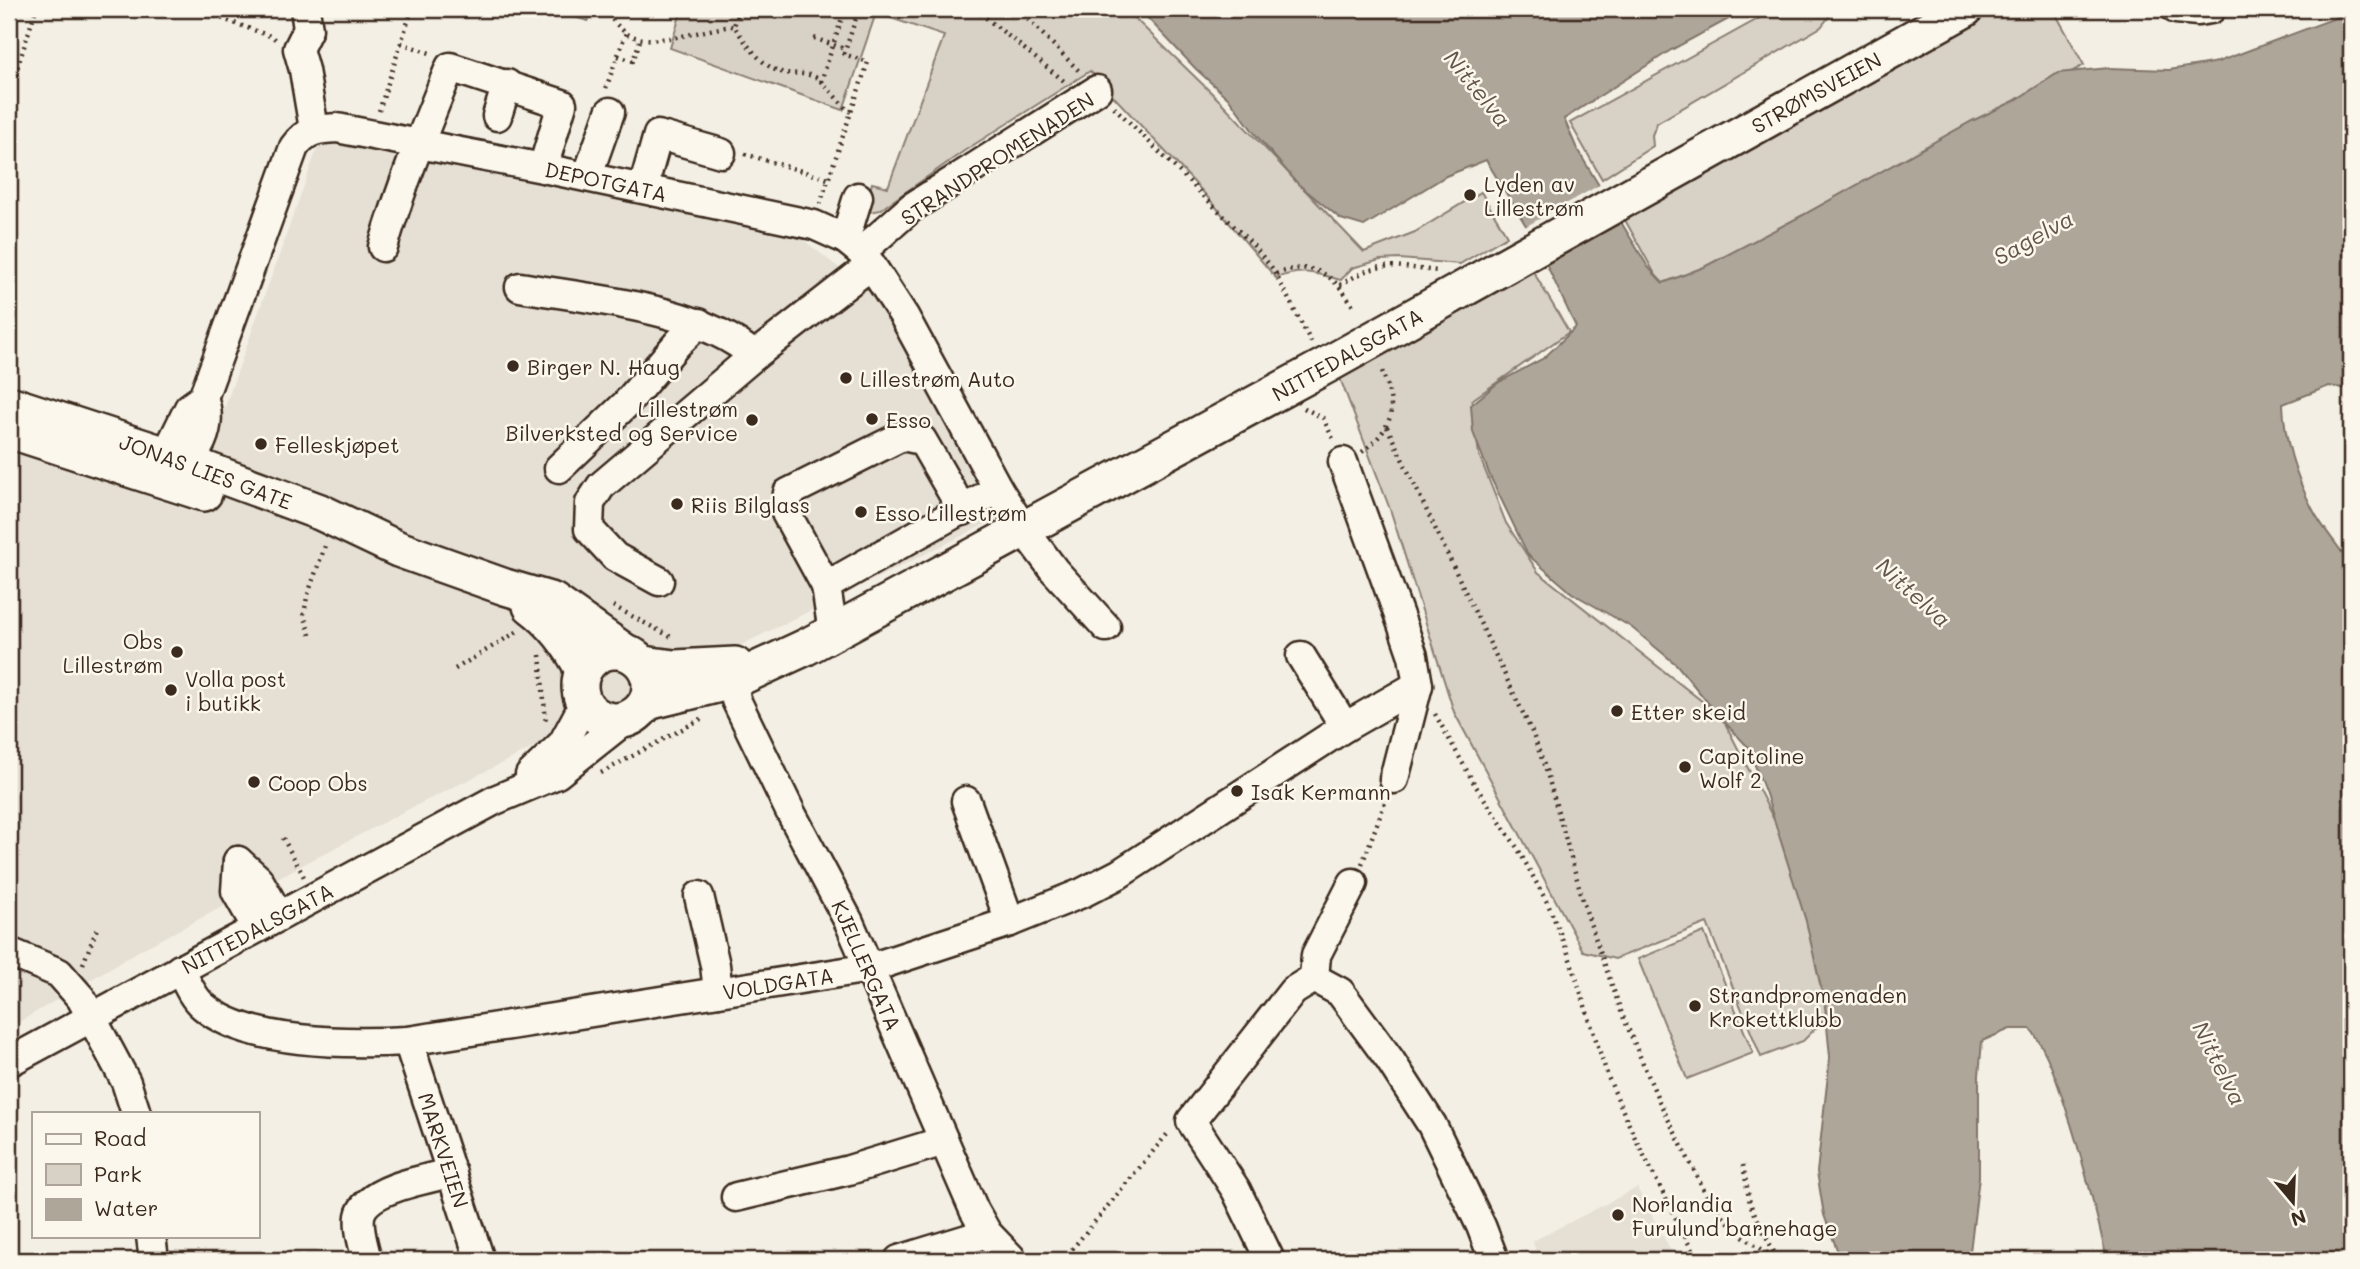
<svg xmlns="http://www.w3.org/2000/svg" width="2360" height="1269" viewBox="0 0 2360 1269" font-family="Mali,sans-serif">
<rect width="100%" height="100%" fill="#f3efe4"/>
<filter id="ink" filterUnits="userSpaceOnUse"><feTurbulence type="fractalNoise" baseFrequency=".0143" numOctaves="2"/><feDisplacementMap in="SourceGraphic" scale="14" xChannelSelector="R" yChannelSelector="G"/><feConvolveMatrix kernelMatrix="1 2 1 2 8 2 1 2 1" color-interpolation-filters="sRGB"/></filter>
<g filter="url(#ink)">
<!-- built -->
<g fill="#e5dfd4">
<path d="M321,138L801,238L887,306L998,518L403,812L142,949L9,1028V449L188,510Z"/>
<path d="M1637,1188L1676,1260H1538L1533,1241Z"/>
</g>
<!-- green -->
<g fill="#d8d1c6" stroke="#8a7e72" stroke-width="2">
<path d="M547,9H591L588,21Z"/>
<path d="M682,9H1125L1222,103L1364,252L1415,232L1481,192L1507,236L1460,264L1400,259L1380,260L1352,268L1341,280C1315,273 1302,268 1276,278L1204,193L1090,71L964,151L880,210L864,213L872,183L888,187L944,36L876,13L843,110L670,48Z"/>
<path d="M1776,9H1835L1821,27L1657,123L1652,135L1653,146L1602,179L1570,123Z"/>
<path d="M1999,9H2053L2084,65L1666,294L1625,220Z"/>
<path d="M1527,261L1569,332L1472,400L1479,455L1506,523L1538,572L1722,717L1797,865L1845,999L1803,1041L1761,1057L1707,923L1615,959L1583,951L1454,712L1391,512L1335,365Z"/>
<path d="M1704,932L1753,1053L1687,1079L1638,959Z"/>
</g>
<!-- water -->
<path fill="#afa69a" stroke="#817468" stroke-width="2" d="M1139,9H1747L1671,50L1564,119L1577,149L1648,267L1663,283L1704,267L1803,215L1972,121L2014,101L2058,73L2109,68L2169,70L2218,62L2351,12V130L2347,140L2351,160V389L2329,386L2283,404C2284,439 2296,477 2312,508C2322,529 2340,546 2351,567V1260H2107C2097,1214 2085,1169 2071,1124C2060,1091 2051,1057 2031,1029H2010L1982,1041L1979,1076V1177L1969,1260H1841L1824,1215L1817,1172L1830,1057L1825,1006L1806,921L1766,794L1748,747L1718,715L1677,665L1631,627L1572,593L1528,555L1490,476L1473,432L1471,405L1499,382L1544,358L1576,327L1536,242L1486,160L1446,176L1364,226L1341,219L1298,184L1255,134L1230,100L1196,69Z"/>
<!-- pier -->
<path fill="#f3efe4" d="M1603,183L1623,217L1533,244L1523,228Z"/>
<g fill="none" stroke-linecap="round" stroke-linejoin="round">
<!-- minor casing -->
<g stroke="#3b2a1e" stroke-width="33">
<g id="minor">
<path d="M305,9L308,29L298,49L304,70L314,129"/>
<path d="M2176,9L2198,11L2211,9"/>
<path d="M497,116L507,84"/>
<path d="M587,177L610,112"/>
<path d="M643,188L658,135L721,153"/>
<path d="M845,239L858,197"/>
<path d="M383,247C401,186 426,126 450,67L562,104L543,168"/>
<path d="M861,252L912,207L1097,90"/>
<path d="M520,287C589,299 702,308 754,356"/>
<path d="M1343,462L1402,624L1413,656L1418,685L1394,779"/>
<path d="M559,468L625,405L678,343L699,323"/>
<path d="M170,476L166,455L189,408L203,398L294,147C306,130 317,129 337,128L543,168L814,225L845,239L861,252L871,265L904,316L998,489L1024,530L1054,570L1106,627"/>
<path d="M175,478C196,458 215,427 203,398"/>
<path d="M659,581L615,557L589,529L590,503L601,486L754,356L871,265"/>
<path d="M826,586L786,513L788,493L902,436L922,440L963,511"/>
<path d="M833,633L826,586L998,489"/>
<path d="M1301,656L1345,727"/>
<path d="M730,665L736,700L791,813L849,922L974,1210L987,1233L1013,1260"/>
<path d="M530,775L563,743L584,704"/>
<path d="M966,801L1010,922"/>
<path d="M238,861L236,891L257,928"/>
<path d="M238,861L258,879L279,916"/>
<path d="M699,896L715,965L718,992"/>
<path d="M9,952L59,973L81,998L126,1082L136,1113"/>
<path d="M180,969C186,981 192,997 203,1006C248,1045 351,1044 408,1041L870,968L1010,922L1082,893L1119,874L1345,727L1418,685"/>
<path d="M1314,978L1316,955L1353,883"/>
<path d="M408,1041L480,1260"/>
<path d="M9,1062L495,800L557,774L625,720"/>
<path d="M736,1197L849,1170L944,1141"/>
<path d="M151,1236L154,1260"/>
<path d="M367,1260C364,1247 358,1230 360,1216C365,1189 429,1178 452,1173"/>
<path d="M899,1260L987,1233"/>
<path d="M1270,1260L1236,1190L1191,1121L1293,991L1314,978L1340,992L1390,1060L1432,1125L1481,1226L1494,1260"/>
</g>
</g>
<!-- major casing -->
<g stroke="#3b2a1e" stroke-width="40">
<g id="major">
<path d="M9,404L166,455L320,512L398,549L505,587L553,601L625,652"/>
<path d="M9,430L204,493"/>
<path d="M531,606C554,623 570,644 583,670"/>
<circle cx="615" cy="686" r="35"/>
<path d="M643,664L675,668L735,665"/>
<path d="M647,702L732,681L806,647L1327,365L1965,9"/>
</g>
</g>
<!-- path -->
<g stroke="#3b2a1e" stroke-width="4.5" stroke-dasharray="2 5" stroke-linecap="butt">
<path d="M195,9L273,37L276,40"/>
<path d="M603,9C609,16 618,27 626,33C652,50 705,28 734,26"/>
<path d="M739,9L734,26C745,42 762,67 781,72C792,75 804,72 815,77C824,82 840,104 851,112"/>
<path d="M975,9L1064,81"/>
<path d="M1018,9L1081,73"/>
<path d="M814,38L845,49"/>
<path d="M401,43L430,53"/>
<path d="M618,56L633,61L641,38"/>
<path d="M821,82L845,9"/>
<path d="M606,88L626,33"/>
<path d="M9,94L36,9"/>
<path d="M1114,107L1253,245L1273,269L1311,342"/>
<path d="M379,111L412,9"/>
<path d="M745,154L828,179"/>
<path d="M820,204L868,62L844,54L859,9"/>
<path d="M1276,274C1314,259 1335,275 1354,308"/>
<path d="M1340,285C1384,258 1392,267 1439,271"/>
<path d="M1304,408L1323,418L1334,441"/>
<path d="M1387,427L1532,732L1547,773L1586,911L1622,1014L1659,1101L1711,1204L1740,1234L1777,1260"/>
<path d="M1362,452C1398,424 1396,406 1380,366"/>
<path d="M613,606L673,638"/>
<path d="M310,635L304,614L307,597L325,546"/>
<path d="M540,655L546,723"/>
<path d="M455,669L520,630"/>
<path d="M1435,714L1475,785L1518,849L1548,904L1567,950L1608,1077L1635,1138L1697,1260"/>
<path d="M601,773L701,719"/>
<path d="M283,838L304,877"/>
<path d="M1362,864L1386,800"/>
<path d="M83,964L98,926"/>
<path d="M1743,1165L1750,1204L1777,1258"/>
<path d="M1063,1260L1169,1132"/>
</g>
<!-- minor -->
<use href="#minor" stroke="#fbf7ec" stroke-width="28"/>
<!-- major -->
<use href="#major" stroke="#fbf7ec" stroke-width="35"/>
</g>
</g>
<!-- markers -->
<g fill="#3b2a1e" stroke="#fbf7ec" stroke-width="2.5">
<circle cx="1470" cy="195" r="7"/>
<circle cx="513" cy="366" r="7"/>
<circle cx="846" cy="378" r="7"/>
<circle cx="872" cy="419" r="7"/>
<circle cx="752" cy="420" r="7"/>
<circle cx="261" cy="444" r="7"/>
<circle cx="677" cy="504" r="7"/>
<circle cx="861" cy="512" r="7"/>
<circle cx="177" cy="652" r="7"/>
<circle cx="171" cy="690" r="7"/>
<circle cx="1617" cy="711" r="7"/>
<circle cx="1685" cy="767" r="7"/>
<circle cx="254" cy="782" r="7"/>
<circle cx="1237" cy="791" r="7"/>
<circle cx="1695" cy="1006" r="7"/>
<circle cx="1618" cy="1215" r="7"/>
</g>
<g text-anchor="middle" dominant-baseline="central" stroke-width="5" stroke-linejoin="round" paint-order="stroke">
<!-- street labels -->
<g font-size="21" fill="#3b2a1e" stroke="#fbf7ec">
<text transform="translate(1816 92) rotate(-29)">STRØMSVEIEN</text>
<text transform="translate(997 158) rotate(-33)">STRANDPROMENADEN</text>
<text transform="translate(606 181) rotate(12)">DEPOTGATA</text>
<text transform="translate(1347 354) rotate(-29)">NITTEDALSGATA</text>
<text transform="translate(206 471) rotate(20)">JONAS LIES GATE</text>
<text transform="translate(257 928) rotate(-28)">NITTEDALSGATA</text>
<text transform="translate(867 965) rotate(66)">KJELLERGATA</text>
<text transform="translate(778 983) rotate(-9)">VOLDGATA</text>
<text transform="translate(444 1150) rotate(72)">MARKVEIEN</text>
</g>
<!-- poi labels -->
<g font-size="21" fill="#3b2a1e" stroke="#fbf7ec" text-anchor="start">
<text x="1484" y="183">Lyden av<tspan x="1484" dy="24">Lillestrøm</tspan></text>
<text x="527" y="366">Birger N. Haug</text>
<text x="860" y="378">Lillestrøm Auto</text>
<text x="738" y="408" text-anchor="end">Lillestrøm<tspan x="738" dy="24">Bilverksted og Service</tspan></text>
<text x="886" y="419">Esso</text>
<text x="275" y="444">Felleskjøpet</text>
<text x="691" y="504">Riis Bilglass</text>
<text x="875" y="512">Esso Lillestrøm</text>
<text x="163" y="640" text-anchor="end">Obs<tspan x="163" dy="24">Lillestrøm</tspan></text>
<text x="185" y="678">Volla post<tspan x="185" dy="24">i butikk</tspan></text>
<text x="1631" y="711">Etter skeid</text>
<text x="1699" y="755">Capitoline<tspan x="1699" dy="24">Wolf 2</tspan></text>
<text x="268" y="782">Coop Obs</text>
<text x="1251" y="791">Isak Kermann</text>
<text x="1709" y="994">Strandpromenaden<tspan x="1709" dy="24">Krokettklubb</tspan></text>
<text x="1632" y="1203">Norlandia<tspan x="1632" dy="24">Furulund barnehage</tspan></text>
</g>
<!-- water labels -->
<g font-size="23" font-style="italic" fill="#645549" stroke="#fbf7ec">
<text transform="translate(1478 88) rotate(51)">Nittelva</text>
<text transform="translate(2033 237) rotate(-29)">Sagelva</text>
<text transform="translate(1914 592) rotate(42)">Nittelva</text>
<text transform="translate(2220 1063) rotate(63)">Nittelva</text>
</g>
</g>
<!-- margin -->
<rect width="2360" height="1269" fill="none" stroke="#fbf7ec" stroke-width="35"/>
<rect x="18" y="18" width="2325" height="1234" fill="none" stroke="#3b2a1e" stroke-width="2.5" filter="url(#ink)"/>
<!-- legend -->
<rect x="32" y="1112" width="228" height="126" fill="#fbf7ec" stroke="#aea59a" stroke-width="2"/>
<rect x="46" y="1134" width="35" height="10" fill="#fbf7ec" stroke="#aea59a" stroke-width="2"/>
<text x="94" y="1146" font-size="21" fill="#3b2a1e">Road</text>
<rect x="46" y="1164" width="35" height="21" fill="#d8d1c6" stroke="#aea59a" stroke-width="2"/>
<text x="94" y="1182" font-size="21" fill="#3b2a1e">Park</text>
<rect x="46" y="1199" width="35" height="21" fill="#afa69a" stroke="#aea59a" stroke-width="2"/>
<text x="94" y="1216" font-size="21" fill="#3b2a1e">Water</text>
<!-- north arrow -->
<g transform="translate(2293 1202) rotate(161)" stroke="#fbf7ec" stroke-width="5" paint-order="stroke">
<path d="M0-5L12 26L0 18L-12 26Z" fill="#3b2a1e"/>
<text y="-10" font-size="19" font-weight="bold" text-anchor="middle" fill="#3b2a1e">N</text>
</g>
</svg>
